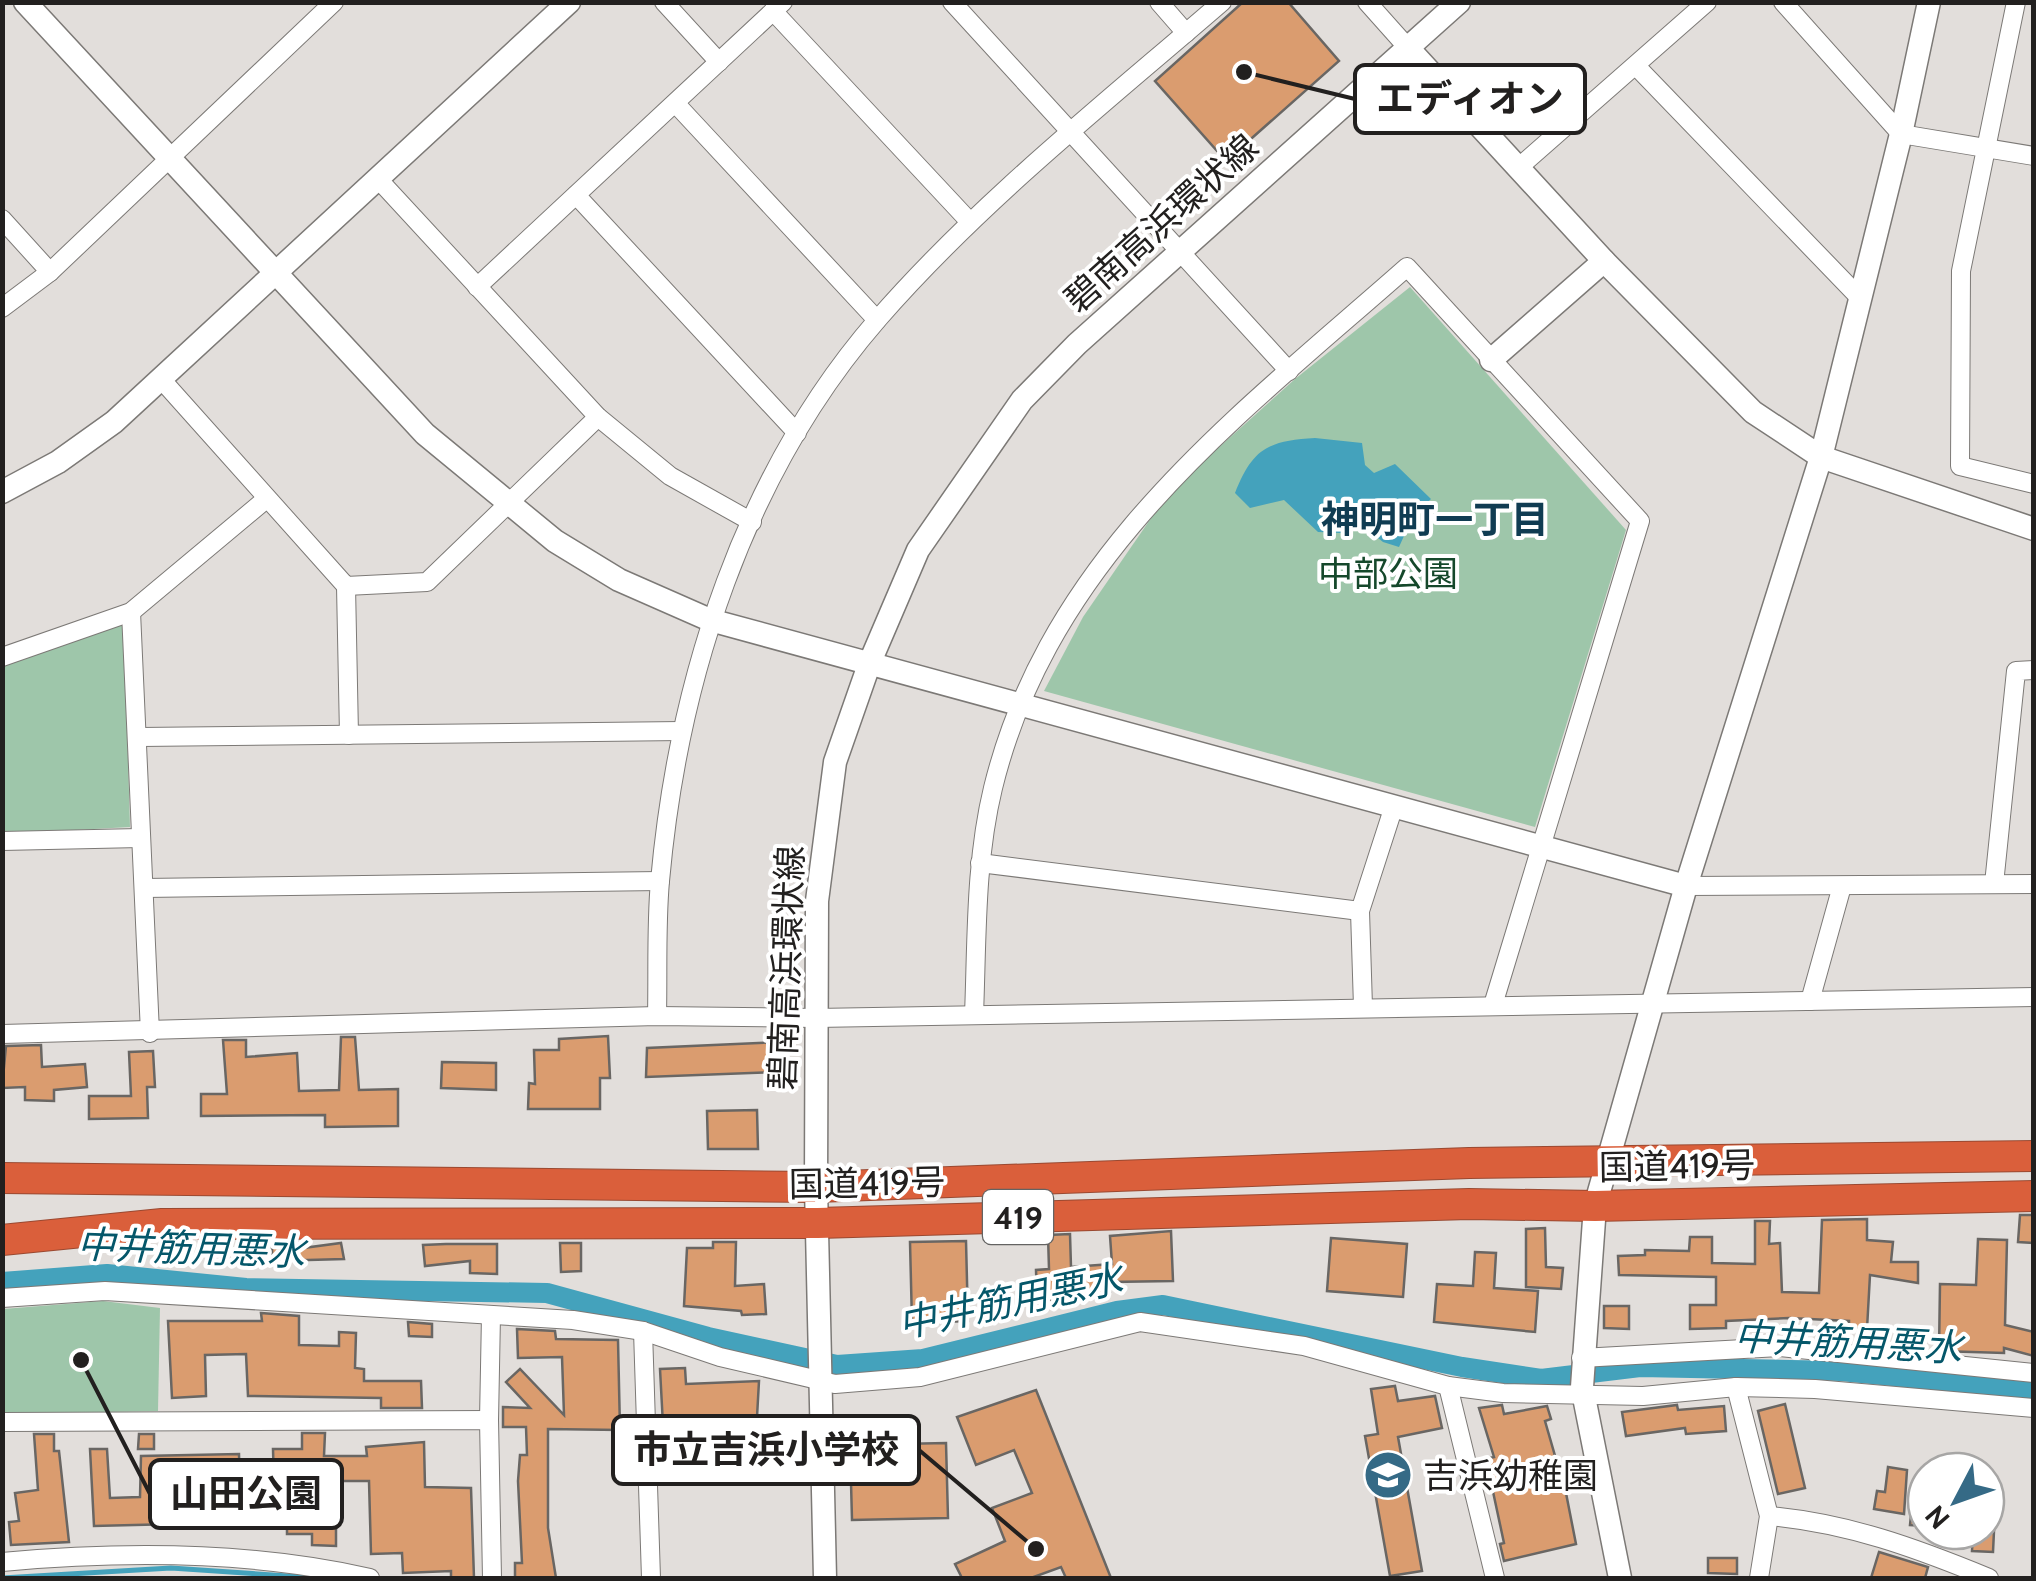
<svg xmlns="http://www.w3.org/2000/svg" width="2036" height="1581" viewBox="0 0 2036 1581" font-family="Cabin,'Noto Sans JP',sans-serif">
<rect width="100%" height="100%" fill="#e2dedb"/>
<!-- green -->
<g fill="#9ec6aa">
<path d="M1410,287L1626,530L1535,827L1044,691L1083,617L1169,492L1295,379Z"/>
<path d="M124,620L130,827L3,834V664Z"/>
<path d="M103,1301L160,1308L158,1411L3,1414V1309Z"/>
</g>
<!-- water -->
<path fill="#44a2bc" d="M1315,438L1362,443L1365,465L1374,473L1395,464L1431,499L1413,516L1399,547L1383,542L1363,526L1341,533L1318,532L1284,500L1250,508L1235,493C1253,448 1268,441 1315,438Z"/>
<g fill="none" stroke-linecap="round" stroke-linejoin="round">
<!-- stream -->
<path stroke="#44a2bc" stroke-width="5" d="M2,1578L171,1568L317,1578"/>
<!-- canal -->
<path stroke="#44a2bc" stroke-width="20" d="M2,1282L107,1274L246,1288L547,1293L708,1337L837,1365L923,1359L1117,1311L1163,1305L1462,1367L1541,1379L1640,1367L1841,1371L2034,1390"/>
</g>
<!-- building -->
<g fill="#da9c6f" stroke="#696663" stroke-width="2.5">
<path d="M1243,2H1288L1339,61L1226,161L1155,81Z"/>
<path d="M608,1036L610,1078H600V1109H528L529,1083L535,1084L534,1050H559V1039Z"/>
<path d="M341,1037H355L359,1090L398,1089V1126L325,1127V1115L201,1116V1094H227L223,1040H246V1057L297,1053L299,1091L339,1090Z"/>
<path d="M779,1042L780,1072L646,1077L647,1048Z"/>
<path d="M41,1045L42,1067L85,1064L87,1087L54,1090V1101L25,1100V1087L2,1088L6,1046Z"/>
<path d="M153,1051L155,1087H147L148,1118L89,1119V1096H131L129,1052Z"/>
<path d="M442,1062L496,1063V1090L441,1088Z"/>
<path d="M757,1110L758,1149H708L707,1111Z"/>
<path d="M2020,1215H2034V1243L2018,1242Z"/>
<path d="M1867,1219V1240L1893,1242L1891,1262H1918V1283L1870,1275L1867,1329L1849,1328V1321L1789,1318L1726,1321V1328L1690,1329V1305H1716V1277L1619,1275L1618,1256L1645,1255V1250L1689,1251L1690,1237H1712V1263L1755,1264V1221H1770L1769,1244L1780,1243L1782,1292L1819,1293L1822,1220Z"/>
<path d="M1545,1228L1546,1267L1563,1268L1561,1289L1526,1287V1229Z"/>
<path d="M1171,1231L1173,1281L1109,1282L1110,1292L1037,1301L1036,1270L1049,1269L1048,1235L1070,1234L1071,1267L1112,1264L1110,1236Z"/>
<path d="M1331,1238L1407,1244L1403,1297L1327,1291Z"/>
<path d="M1978,1239L2007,1240L2005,1325L2034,1332V1356L2004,1348V1353L1939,1351L1940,1284L1976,1285Z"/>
<path d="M966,1241L968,1321L912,1323L910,1242Z"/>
<path d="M713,1242H736L735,1286L764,1284L766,1314L742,1315L741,1311L684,1306L687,1248H713Z"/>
<path d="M272,1243H303V1248L341,1243L344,1259L272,1261Z"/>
<path d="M560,1243H581V1271L561,1272Z"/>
<path d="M446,1244H497V1274L470,1273V1261L425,1266L423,1245Z"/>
<path d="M1475,1252L1496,1253L1494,1288L1538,1291L1535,1332L1434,1322L1437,1284L1473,1286Z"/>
<path d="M1604,1306H1629V1329L1604,1328Z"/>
<path d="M261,1313L299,1316V1345L339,1346V1332L356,1333L355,1368L364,1369V1381H421L422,1408H381V1398L248,1396L246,1354L205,1355L206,1396L172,1398L168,1321H262Z"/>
<path d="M408,1322L432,1324V1337L409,1336Z"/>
<path d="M517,1329L555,1331L556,1339L618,1340L620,1430L548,1429V1528L556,1578H515V1563H522L518,1481L520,1455H527L526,1427H503V1407L530,1408L506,1382L520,1369L564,1415L562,1357L518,1358Z"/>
<path d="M685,1368L686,1384L759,1381L756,1435H778V1466L730,1465V1446L664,1444L660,1369Z"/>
<path d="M1395,1386L1398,1401L1435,1396L1442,1428L1398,1437L1422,1571L1390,1576L1365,1436L1378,1434L1371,1389Z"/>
<path d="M1036,1390L1111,1578H1066L1061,1567L1031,1578H962L955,1564L1005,1541L992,1508L1032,1493L1014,1450L976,1465L957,1417Z"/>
<path d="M1785,1404L1805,1488L1778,1494L1758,1411Z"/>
<path d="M1502,1405L1504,1414L1547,1406L1551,1419L1545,1421L1560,1473L1582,1468L1585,1485L1565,1488L1576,1544L1504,1561L1500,1544L1504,1543L1486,1459L1494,1457L1479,1408Z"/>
<path d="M1677,1405L1678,1410L1724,1406L1726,1431L1686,1434L1685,1428L1626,1436L1622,1412Z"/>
<path d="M302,1433H325L324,1456H367L366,1447L424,1442L425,1487L471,1488L474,1578H451V1571L403,1573L402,1553L371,1554L369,1481H336V1546L312,1545V1534H287V1484L274,1485L273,1449H302Z"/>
<path d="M34,1434H54V1451H59L69,1542L11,1545L9,1522L19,1521L15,1493L38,1490Z"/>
<path d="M139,1434H154V1449H138Z"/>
<path d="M946,1443L948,1518L852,1520L850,1445Z"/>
<path d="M90,1449H107L110,1498L140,1497L141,1456L239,1454L240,1493L259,1492L260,1522L94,1526Z"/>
<path d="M1888,1467L1907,1470L1904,1514L1874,1509L1877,1491L1885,1492Z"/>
<path d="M1912,1506L1926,1507V1526L1910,1525Z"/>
<path d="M1973,1531H1994L1993,1552L1972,1551Z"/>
<path d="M1879,1552L1928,1567L1925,1578H1871Z"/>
<path d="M1708,1558H1737V1574L1708,1573Z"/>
</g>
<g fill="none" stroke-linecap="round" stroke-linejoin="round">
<!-- street casing -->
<g stroke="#7c7976" stroke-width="20">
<g id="street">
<path d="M664,2L719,62"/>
<path d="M952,2L1289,371"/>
<path d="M1159,2L1186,33"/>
<path d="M1367,2L1408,48"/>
<path d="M1783,2L1901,134L2034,156"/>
<path d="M2016,2L1961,271L1960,466L2034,484"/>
<path d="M773,11L970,222"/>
<path d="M1636,66L1858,296"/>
<path d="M676,104L877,320"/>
<path d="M1518,168L1707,2"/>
<path d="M379,180L598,417L670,476L752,522"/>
<path d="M576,195L797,433"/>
<path d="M2,219L50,272"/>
<path d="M477,287L783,2"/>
<path d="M2,308L50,272L334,2"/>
<path d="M161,379L346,586L427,582L598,417"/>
<path d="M346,586L349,735"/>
<path d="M131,612L150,1033"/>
<path d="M2,657L131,612L265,500"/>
<path d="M140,737L682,731"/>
<path d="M2,841L140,838"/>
<path d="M980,863L1360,911"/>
<path d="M1994,884L2016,671L2034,670"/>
<path d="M1686,886L2034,884"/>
<path d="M144,888L660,881"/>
<path d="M1810,1001L1842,886"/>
<path d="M1363,1007L1360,911L1394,806"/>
<path d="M974,1015C977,940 975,862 993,788C1050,555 1237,417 1407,267L1640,521L1493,1005"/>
<path d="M657,1016C658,971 656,925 660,881C678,680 744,473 878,319C980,202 1104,104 1222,2"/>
<path d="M2,1034L657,1016L816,1018L2034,997"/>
<path d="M2,1298L105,1291L573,1320L643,1331L720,1357L835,1384L920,1377L1140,1322L1304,1346L1448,1386L1503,1393L1643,1396L1736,1387L1815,1389L2034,1408"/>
<path d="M643,1331L651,1578"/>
<path d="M1581,1358L1780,1347L2034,1373"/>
<path d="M1448,1386L1495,1578"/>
<path d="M1736,1387L1769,1516L1759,1578"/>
<path d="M489,1420L491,1315"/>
<path d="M2,1422L489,1420L492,1578"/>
<path d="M1769,1516C1848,1523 1916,1548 1989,1578"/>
<path d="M2,1562C122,1551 252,1551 370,1578"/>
</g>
</g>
<!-- secondary casing -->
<g stroke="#7c7976" stroke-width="25">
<g id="secondary">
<path d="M25,2L425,434L555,541L619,580L710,620L1686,886"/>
<path d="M1408,48L1604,261L1753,412L1821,457L2034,529"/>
<path d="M1491,360L1604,261"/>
<path d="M2,492L58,462L114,422L569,2"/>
<path d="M825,1578L816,1187L817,901L835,762L870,662L918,550L1022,400L1077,344L1459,2"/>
<path d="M1620,1578L1582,1387L1595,1206L1686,886L1821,457L1901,134L1929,2"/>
</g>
</g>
<!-- highway casing -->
<g stroke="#9a4931" stroke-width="32">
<g id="highway">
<path d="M2,1178L816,1187L1469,1163L2034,1156"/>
<path d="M2,1240L162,1224L818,1223L1469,1204L1595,1206L2034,1196"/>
</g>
</g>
<!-- street -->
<use href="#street" stroke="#fff" stroke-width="18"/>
<!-- secondary -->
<use href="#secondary" stroke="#fff" stroke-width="22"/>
<!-- highway -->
<use href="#highway" stroke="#da5f3b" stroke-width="30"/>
</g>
<!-- icons -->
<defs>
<g id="school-disc" transform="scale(2.5)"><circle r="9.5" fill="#356a86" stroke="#fff"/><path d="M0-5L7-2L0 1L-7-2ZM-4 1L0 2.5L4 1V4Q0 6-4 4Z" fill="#fff"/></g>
</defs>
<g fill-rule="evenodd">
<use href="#school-disc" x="1388" y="1475"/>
</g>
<g text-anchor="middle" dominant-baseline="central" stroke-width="8" stroke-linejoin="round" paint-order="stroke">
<!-- shield labels -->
<rect fill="#fff" stroke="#646362" stroke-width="2.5" x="983" y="1190" width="70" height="54" rx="8"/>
<g font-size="32" font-weight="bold" fill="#22201f">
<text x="1018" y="1217">419</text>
</g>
<!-- street labels -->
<g font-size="35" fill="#22201f" stroke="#fff">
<text transform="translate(1161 223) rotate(-42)">碧南高浜環状線</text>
<text transform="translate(786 968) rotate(-88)">碧南高浜環状線</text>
<text transform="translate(1677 1166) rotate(-1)">国道419号</text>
<text transform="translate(867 1183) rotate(-1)">国道419号</text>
</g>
<!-- park labels -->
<g font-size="35" fill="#15482b" stroke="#fff">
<text x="1388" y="573">中部公園</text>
</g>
<!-- poi labels -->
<g font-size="35" fill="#22201f" stroke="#fff" text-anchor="start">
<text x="1423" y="1475">吉浜幼稚園</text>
</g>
<!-- neighbourhood labels -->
<g font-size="38" font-weight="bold" fill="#103c52" stroke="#fff">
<text x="1435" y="519">神明町一丁目</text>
</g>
<!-- water labels -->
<g font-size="38" font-style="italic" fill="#05576a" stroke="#fff">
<text transform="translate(191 1248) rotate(2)">中井筋用悪水</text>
<text transform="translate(1010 1301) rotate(-12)">中井筋用悪水</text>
<text transform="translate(1848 1342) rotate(3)">中井筋用悪水</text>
</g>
</g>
<!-- callouts -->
<path fill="none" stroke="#22201f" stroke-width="4" d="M1244 72L1355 99M1036 1549L919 1450M81 1360L150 1494"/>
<g fill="#22201f" stroke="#fff" stroke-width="4">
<circle cx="1244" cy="72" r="10"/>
<circle cx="1036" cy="1549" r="10"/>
<circle cx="81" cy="1360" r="10"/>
</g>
<g fill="#fff" stroke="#22201f" stroke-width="4">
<rect x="1355" y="65" width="230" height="68" rx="10"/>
<rect x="613" y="1416" width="306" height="68" rx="10"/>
<rect x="150" y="1460" width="192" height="68" rx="10"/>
</g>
<g font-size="38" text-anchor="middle" font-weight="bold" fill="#22201f">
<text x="1470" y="112">エディオン</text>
<text x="766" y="1463">市立吉浜小学校</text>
<text x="246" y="1507">山田公園</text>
</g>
<!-- border -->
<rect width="2036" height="1581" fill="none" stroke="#22201f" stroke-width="10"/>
<!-- north arrow -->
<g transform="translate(1956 1501) rotate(229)"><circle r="48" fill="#ffffff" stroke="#a7a6a5" stroke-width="2.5"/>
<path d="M0-8L18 38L0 25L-18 38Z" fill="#356a86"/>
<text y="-15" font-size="28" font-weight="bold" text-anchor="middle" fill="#22201f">N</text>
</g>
</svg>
